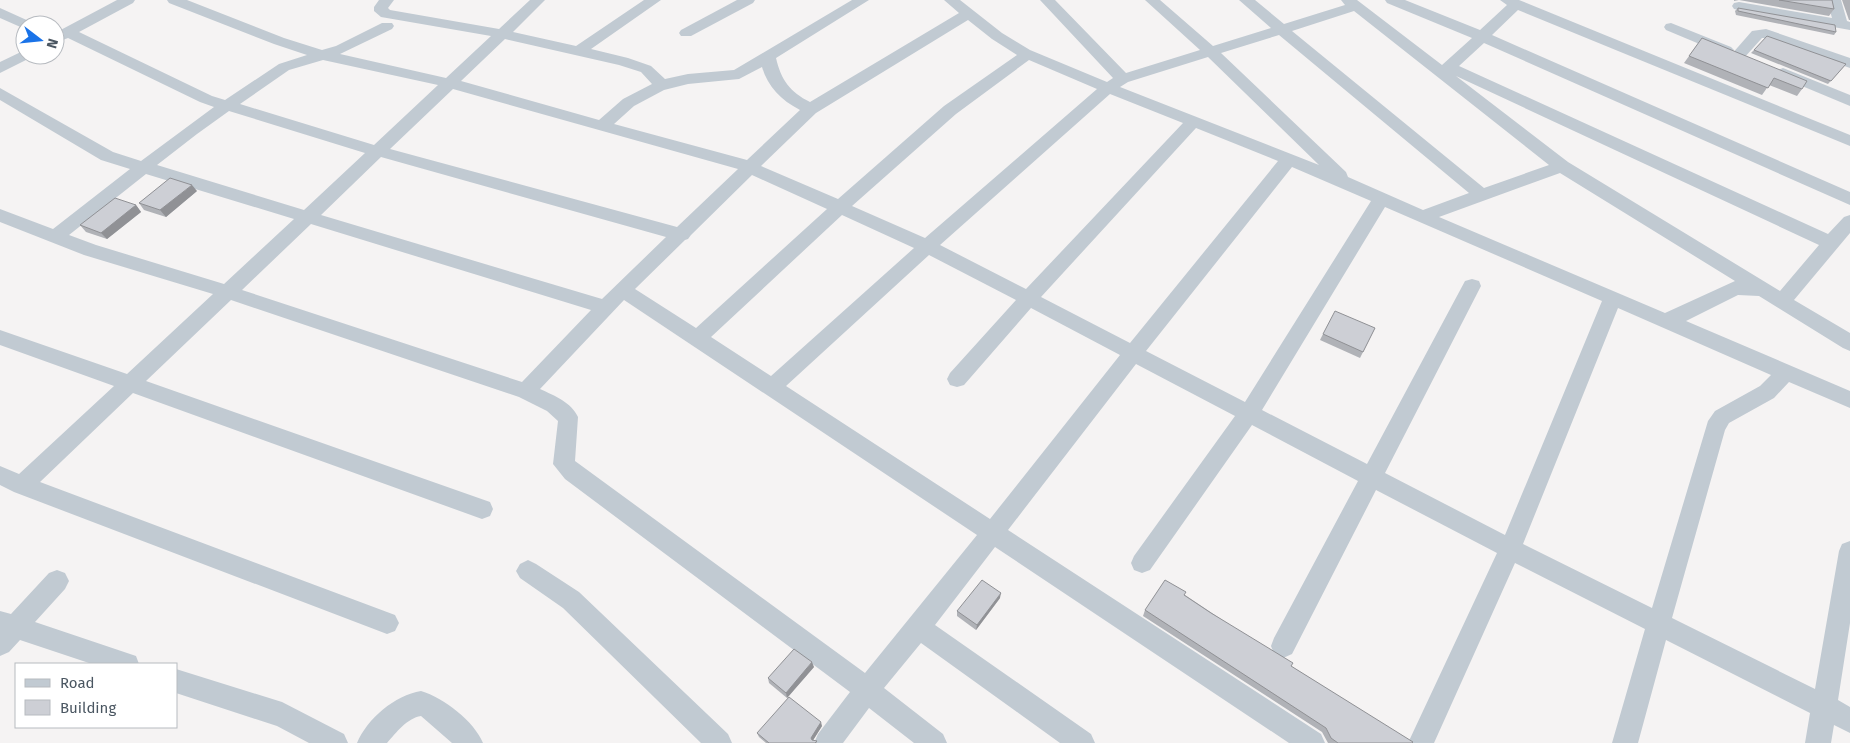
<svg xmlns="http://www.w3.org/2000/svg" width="1850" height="743" viewBox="0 0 1850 743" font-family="'Fira Sans',sans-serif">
<rect width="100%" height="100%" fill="#f5f3f3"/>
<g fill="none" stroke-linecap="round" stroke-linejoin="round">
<!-- minor -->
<g fill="#c1cad2" fill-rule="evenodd">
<path d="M117,0H135L133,3L79,32L212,96L225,100L279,64L307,55L274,44L169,3L167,0H187L284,38L322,50L336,46L382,23H392L394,26L392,29L340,54L446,78L491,36L381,17L374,11V7L379,0H394L388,8L390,10L499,29L530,0H545L513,32L576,46L644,0H661L591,49L628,58L651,66L665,79L688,74L734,70L852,0H869L776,58C781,80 790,92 810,102L959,13L944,0H960L1002,33L1030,50L1107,82L1113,78L1040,0H1055L1126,73L1200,50L1145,0H1160L1213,46L1271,28L1239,0H1255L1284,24L1345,5L1341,0H1357L1442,65L1472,38L1387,3L1385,0H1405L1480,30L1507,5L1500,0H1519L1850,135V146L1518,10L1492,35L1850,192V205L1484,43L1459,66L1828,234L1844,217L1850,215V233L1794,300L1850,333V351L1843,348L1759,296L1738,295L1686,321L1850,391V408L1789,382L1774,398L1729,423L1725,430L1672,618L1815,689L1839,551L1842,544L1850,541V623L1838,700L1850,707V733L1834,725L1831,743H1805L1810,713L1666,640L1638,743H1612L1645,629L1515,563L1434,743H1408L1497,553L1376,490L1292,654L1283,658L1274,654L1271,646L1274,638L1358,481L1252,425L1150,570L1142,573L1134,570L1131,563L1134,556L1235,416L1136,364L1008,530L1321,734L1325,743H1289L995,547L935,625L1091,734L1095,743H1060L921,643L884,688L943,734L947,743H914L869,708L843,743H814L818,734L850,692L565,479L553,464L558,421L547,411L519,397L231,300L146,381L490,502L493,509L490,516L482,519L133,393L40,482L395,615L399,623L395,631L387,634L14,492L0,485V466L19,474L114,386L0,345V330L127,374L213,294L84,255L0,222V209L53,229L130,169L101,160L0,100V88L113,152L141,161L214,107L200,102L68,38L55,43V33ZM1354,11L1549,165L1484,188L1292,31ZM968,20L992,39L1017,55L944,106L838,199L761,166L816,113ZM1279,35L1469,193L1423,210L1348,177L1346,172L1221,53ZM505,39L619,65L641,72L652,84L623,99L599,120L461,81ZM1208,57L1319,165L1120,87L1128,82ZM323,60L438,85L374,145L240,104L289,70ZM1029,60L1097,89L925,238L852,206L956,114ZM762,67C768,87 781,100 800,110L747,160L614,124L634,106L664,90L688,84L739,79ZM1456,76L1819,245L1780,291L1568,162ZM453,89L738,169L677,227L390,149ZM1110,94L1183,123L1026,289L940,245ZM229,111L365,153L304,210L157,165L197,134ZM1196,128L1278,161L1130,343L1041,297ZM381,157L666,237L602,299L321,215ZM1292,167L1371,201L1245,402L1146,351ZM1560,173L1735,281L1665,313L1439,217ZM146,174L294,219L224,284L96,245L69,235ZM752,175L827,209L696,328L635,289L685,240L688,239L691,235ZM1385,207L1602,301L1505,535L1385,473L1481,286L1479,281L1472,279L1465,281L1367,464L1262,410ZM842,215L914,248L771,376L711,337ZM311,224L591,310L522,382L242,290ZM929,255L1016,300L950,373L947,379L950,385L957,387L964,385L1031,308L1120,355L990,519L786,386ZM624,300L977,535L865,673L575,461L578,417C571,402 555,396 540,389ZM1618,308L1771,375L1760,386L1715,411L1708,421L1652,608L1523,544Z"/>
<path d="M737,0H755L753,3L691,36H681L679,33L681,30Z"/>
<path d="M1827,0H1841L1847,21L1850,22V30L1739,10L1734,9L1732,6L1734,3L1739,2L1832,18Z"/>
<path d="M0,8L31,22L33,25H25V29L0,18Z"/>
<path d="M1671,23L1731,47L1734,50L1731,53H1721L1666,30L1664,27L1666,24Z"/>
<path d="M1766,29L1850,58V68L1765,38H1762L1744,58H1734L1731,55L1752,31Z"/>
<path d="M25,50V55H33L30,58L0,73V62Z"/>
<path d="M1783,68L1850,95V106L1778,76L1775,73L1778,70Z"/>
<path d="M528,560L536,564L579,592L728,734L732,743H701L563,608L520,578L516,571L520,564Z"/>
<path d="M57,570L65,573L69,581L65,589L35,622L136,656L139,664H92L20,640L9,652L0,656V611L11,614L49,573Z"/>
<path d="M176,669L282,702L344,734L348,743H309L277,726L176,693Z"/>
<path d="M421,691C444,698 474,721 483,743H452L421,716C407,718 396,733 387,743H357C367,719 395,695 421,691Z"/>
</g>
</g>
<!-- wall -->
<g fill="#b0b2b7">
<path d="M1734,0H1832L1834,9L1829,16L1739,0L1734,1Z"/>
<path d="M1842,0H1850V20H1849Z"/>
<path d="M1738,8L1836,32L1834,35L1736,15L1735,11Z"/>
<path d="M1702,38L1802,89L1797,96L1769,85L1762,95L1684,63Z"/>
<path d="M1754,50L1846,64L1828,84L1751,53Z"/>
<path d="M197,191L166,217L144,210L139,203Z"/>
<path d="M136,205L141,212L107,239L86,232L80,225Z"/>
<path d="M1375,328L1360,358L1320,340L1323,334Z"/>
<path d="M1185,595L1291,666L1412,743H1328L1322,732L1143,616L1145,610Z"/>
<path d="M1000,598L976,630L957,616V611Z"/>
<path d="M814,667L787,698L769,683L768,678Z"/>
<path d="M822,726L813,740L817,741V743H766L759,737L757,733Z"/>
</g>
<!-- shaded-wall -->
<g fill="#909195">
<path d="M192,185L197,191L166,217L160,210Z"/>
<path d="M136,205L141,212L107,239L101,233Z"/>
<path d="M1001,593L1000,598L976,630L977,625Z"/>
<path d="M812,662L814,667L787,698L786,693Z"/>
<path d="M821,722L822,726L812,742L811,738Z"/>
</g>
<!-- building -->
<g fill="#cdcfd5" stroke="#909195">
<path d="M1779,0H1832L1834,9Z"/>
<path d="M1738,8L1835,25L1836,32L1738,11Z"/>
<path d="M1767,36L1846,64L1831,81L1754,50Z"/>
<path d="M1702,38L1807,81L1802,89L1774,78L1768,88L1689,56Z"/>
<path d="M170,178L192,185L160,210L139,203Z"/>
<path d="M115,198L136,205L101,233L80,225Z"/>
<path d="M1335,311L1375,328L1363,352L1323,334Z"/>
<path d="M982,580L1001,593L977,625L957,611Z"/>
<path d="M1165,580L1186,592L1184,595L1211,613L1293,663L1291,666L1413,742L1412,743H1338L1331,738L1326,728L1145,610Z"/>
<path d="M794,649L812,662L786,693L768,678Z"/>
<path d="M789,697L821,722L811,738L812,740L817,741L815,743H769L757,733Z"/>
</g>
<!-- legend -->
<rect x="15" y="663" width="162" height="65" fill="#ffffff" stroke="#b7bbc0"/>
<rect x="25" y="679" width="25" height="8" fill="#c1cad2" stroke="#b7bbc0"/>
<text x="60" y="688" font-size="15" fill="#4a5661">Road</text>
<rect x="25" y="700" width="25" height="15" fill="#cdcfd5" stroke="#b7bbc0"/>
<text x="60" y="713" font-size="15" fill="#4a5661">Building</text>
<!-- north arrow -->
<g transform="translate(40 40) rotate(106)"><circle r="24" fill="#ffffff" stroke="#b7bbc0"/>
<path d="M0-4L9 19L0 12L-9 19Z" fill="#1a73e8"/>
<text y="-8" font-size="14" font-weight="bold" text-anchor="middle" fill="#4a5661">N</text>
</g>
</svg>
